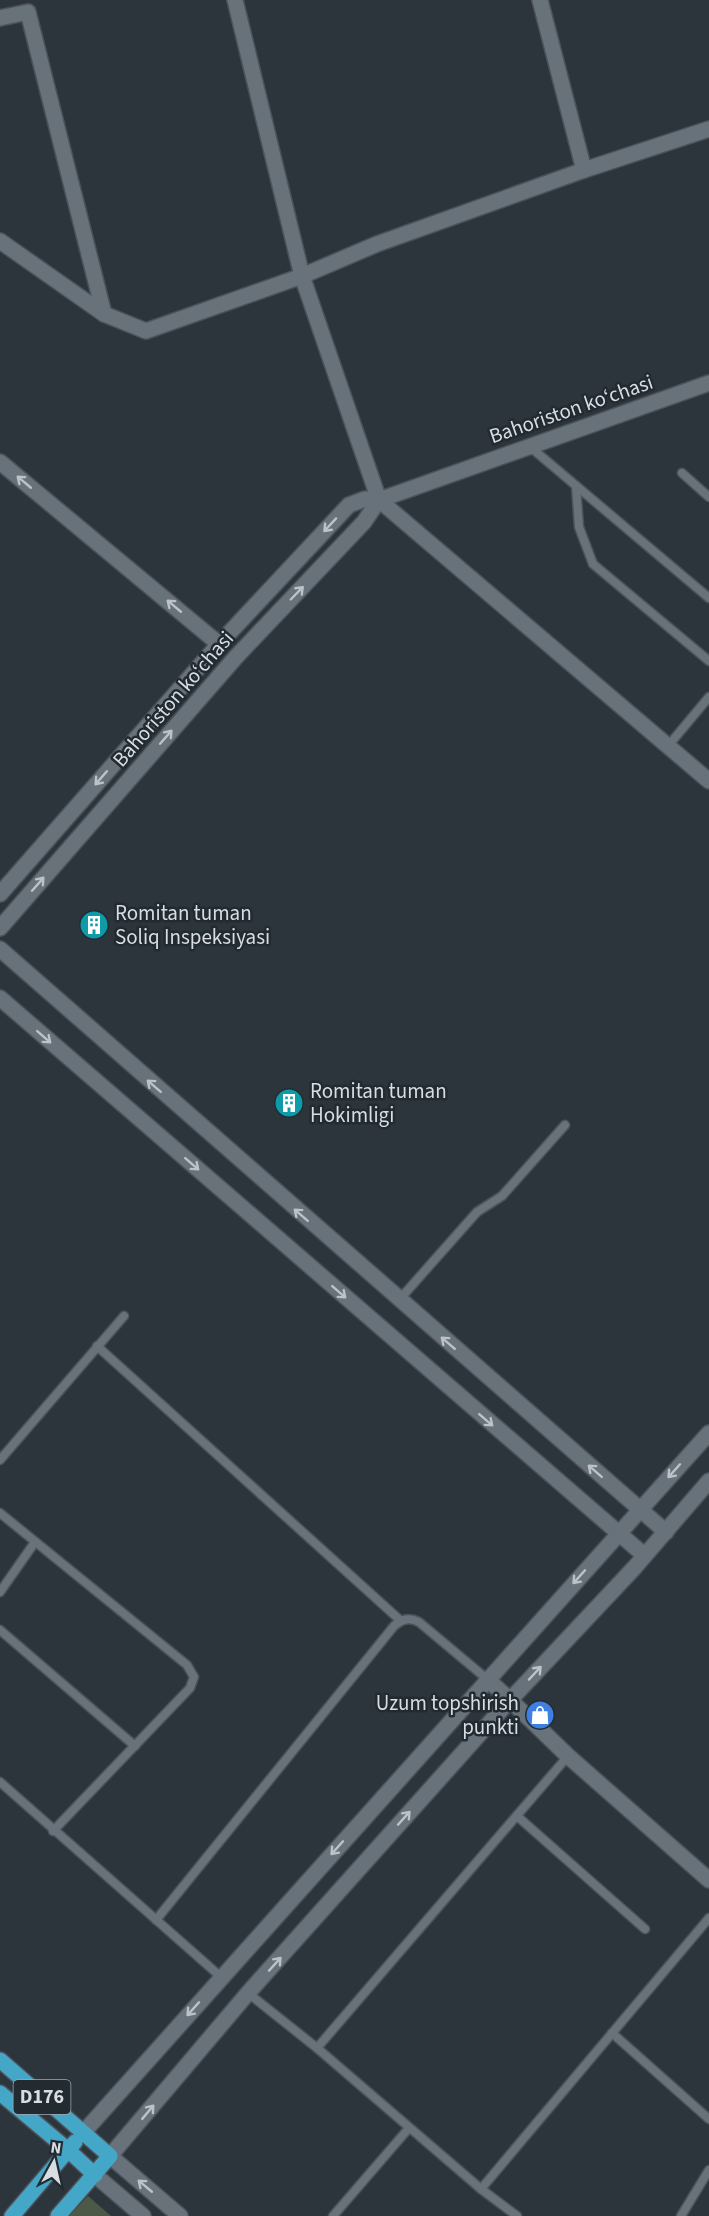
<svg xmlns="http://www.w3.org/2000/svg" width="709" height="2216" viewBox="0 0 709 2216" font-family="'Source Sans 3',sans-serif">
<rect width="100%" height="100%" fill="#2c353c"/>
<!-- green -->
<path fill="#4c5947" d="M88,2196L111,2216H69Z"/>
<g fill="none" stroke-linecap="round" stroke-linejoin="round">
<!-- lane casing -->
<g stroke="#4b5258" stroke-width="11">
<g id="lane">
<path d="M529,446L709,598"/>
<path d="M682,473L709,497"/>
<path d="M576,486L579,527L593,564L709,661"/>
<path d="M668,746L709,697"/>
<path d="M399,1300L477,1212L502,1196L565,1125"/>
<path d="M97,1346L401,1621"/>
<path d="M0,1460L124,1316"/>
<path d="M0,1513L187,1665L194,1677L190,1688L53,1831"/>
<path d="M0,1592L35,1542"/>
<path d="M0,1630L135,1746"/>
<path d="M0,1782L221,1977"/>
<path d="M517,1816L645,1929"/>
<path d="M156,1920L394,1626C402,1619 409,1617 419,1622L487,1679"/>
<path d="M248,1993L317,2048L568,1756"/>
<path d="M612,2033L709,2119"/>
<path d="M317,2048L481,2189L517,2216"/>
<path d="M481,2189L709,1918"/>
<path d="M333,2216L409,2128"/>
<path d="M681,2216L709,2170"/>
</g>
</g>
<!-- street casing -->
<g stroke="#4b5258" stroke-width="18">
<g id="street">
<path d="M235,0L302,276L379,500L709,781"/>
<path d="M540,0L584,170"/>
<path d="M0,18L28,12L104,314"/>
<path d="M0,241L104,314L146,331L302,276L377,244L584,170L709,129"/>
<path d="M0,462L219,644"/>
<path d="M510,1700L568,1756L709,1880"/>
<path d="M110,2156L180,2216"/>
<path d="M95,2175L143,2216"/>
</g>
</g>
<!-- secondary casing -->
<g stroke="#4b5258" stroke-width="18">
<g id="secondary">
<path d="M0,894L219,644L349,505L365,499L379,500L709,383"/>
<path d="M0,928L236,657L364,522L379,500"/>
<path d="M0,949L666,1532"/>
<path d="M0,998L644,1555"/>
<path d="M487,1679L510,1700"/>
<path d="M83,2133L709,1433"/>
<path d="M110,2156L248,1993L510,1700L635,1567L709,1481"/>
</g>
</g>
<!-- primary casing -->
<g stroke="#4b5258" stroke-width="18">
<g id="primary">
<path d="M0,2060L110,2156L58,2216"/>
<path d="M0,2093L68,2150L95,2175"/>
<path d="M12,2216L75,2142"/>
</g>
</g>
<!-- lane -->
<use href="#lane" stroke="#68727b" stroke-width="8"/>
<!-- street -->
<use href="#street" stroke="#68727b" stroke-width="15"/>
<!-- secondary -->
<use href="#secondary" stroke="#68727b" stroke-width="15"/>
<!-- primary -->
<use href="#primary" stroke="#45a7c7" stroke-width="15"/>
</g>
<!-- one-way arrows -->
<defs><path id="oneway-shaft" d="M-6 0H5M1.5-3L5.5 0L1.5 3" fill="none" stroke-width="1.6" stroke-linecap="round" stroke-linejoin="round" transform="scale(1.5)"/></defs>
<g stroke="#bcc2c8">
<use href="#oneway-shaft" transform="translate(24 482) rotate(-140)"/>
<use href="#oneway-shaft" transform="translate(330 525) rotate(133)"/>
<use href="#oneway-shaft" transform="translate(297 593) rotate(-46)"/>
<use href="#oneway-shaft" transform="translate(174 606) rotate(-140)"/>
<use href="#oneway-shaft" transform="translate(166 737) rotate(-49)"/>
<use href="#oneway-shaft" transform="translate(101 778) rotate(131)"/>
<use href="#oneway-shaft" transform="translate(38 884) rotate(-49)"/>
<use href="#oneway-shaft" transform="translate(44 1037) rotate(41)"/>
<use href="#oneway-shaft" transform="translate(154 1086) rotate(-139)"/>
<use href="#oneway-shaft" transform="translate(192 1164) rotate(41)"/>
<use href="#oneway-shaft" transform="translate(301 1215) rotate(-139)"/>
<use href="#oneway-shaft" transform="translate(339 1292) rotate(41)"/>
<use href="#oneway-shaft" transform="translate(448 1343) rotate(-139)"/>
<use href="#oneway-shaft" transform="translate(486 1420) rotate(41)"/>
<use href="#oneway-shaft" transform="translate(595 1471) rotate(-139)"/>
<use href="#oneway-shaft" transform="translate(674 1471) rotate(132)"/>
<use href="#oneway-shaft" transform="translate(579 1577) rotate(132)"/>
<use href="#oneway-shaft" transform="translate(535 1673) rotate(-47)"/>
<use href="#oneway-shaft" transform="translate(404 1818) rotate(-48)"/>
<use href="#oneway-shaft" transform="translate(337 1848) rotate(132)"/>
<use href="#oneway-shaft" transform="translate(275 1964) rotate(-48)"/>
<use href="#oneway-shaft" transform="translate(193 2009) rotate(132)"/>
<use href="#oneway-shaft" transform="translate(148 2112) rotate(-50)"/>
<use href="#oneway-shaft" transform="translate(145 2186) rotate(-140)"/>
</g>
<!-- icons -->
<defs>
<g id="building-disc" transform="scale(1.5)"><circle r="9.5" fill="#0f9aa8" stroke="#222b32"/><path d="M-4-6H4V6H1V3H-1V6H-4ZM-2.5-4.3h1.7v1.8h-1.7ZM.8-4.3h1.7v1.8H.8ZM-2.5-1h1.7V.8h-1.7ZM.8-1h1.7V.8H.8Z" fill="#fff"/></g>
<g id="shop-disc" transform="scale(1.5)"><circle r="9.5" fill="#3f7fe0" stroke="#222b32"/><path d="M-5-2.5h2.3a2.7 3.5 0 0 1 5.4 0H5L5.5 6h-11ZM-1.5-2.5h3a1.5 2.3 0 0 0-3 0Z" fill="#fff"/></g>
</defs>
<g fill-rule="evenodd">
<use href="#building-disc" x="94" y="925"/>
<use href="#building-disc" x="289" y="1103"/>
<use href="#shop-disc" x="540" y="1715"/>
</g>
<g text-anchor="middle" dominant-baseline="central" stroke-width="5" stroke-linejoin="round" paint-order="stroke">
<!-- shield labels -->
<rect fill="#222b32" stroke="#a1a8ad" stroke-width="1.5" x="13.5" y="2080" width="57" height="34" rx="4.5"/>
<g font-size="20" font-weight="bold" fill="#d8dde2">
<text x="42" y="2097">D176</text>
</g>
<!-- street labels -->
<g font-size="21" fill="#d8dde2" stroke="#222b32">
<text transform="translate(571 409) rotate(-19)">Bahoriston ko‘chasi</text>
<text transform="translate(173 699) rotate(-49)">Bahoriston ko‘chasi</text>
</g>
<!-- poi labels -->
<g font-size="21" fill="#d8dde2" stroke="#222b32" text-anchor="start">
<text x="115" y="913">Romitan tuman<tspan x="115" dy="24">Soliq Inspeksiyasi</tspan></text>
<text x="310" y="1091">Romitan tuman<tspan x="310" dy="24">Hokimligi</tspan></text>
<text x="519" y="1703" text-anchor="end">Uzum topshirish<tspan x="519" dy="24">punkti</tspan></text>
</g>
</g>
<!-- north arrow -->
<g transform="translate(54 2162) rotate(8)" stroke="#222b32" stroke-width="4.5" paint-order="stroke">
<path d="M0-4.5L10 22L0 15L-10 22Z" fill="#d8dde2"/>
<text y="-9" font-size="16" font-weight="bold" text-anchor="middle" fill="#d8dde2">N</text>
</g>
</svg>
